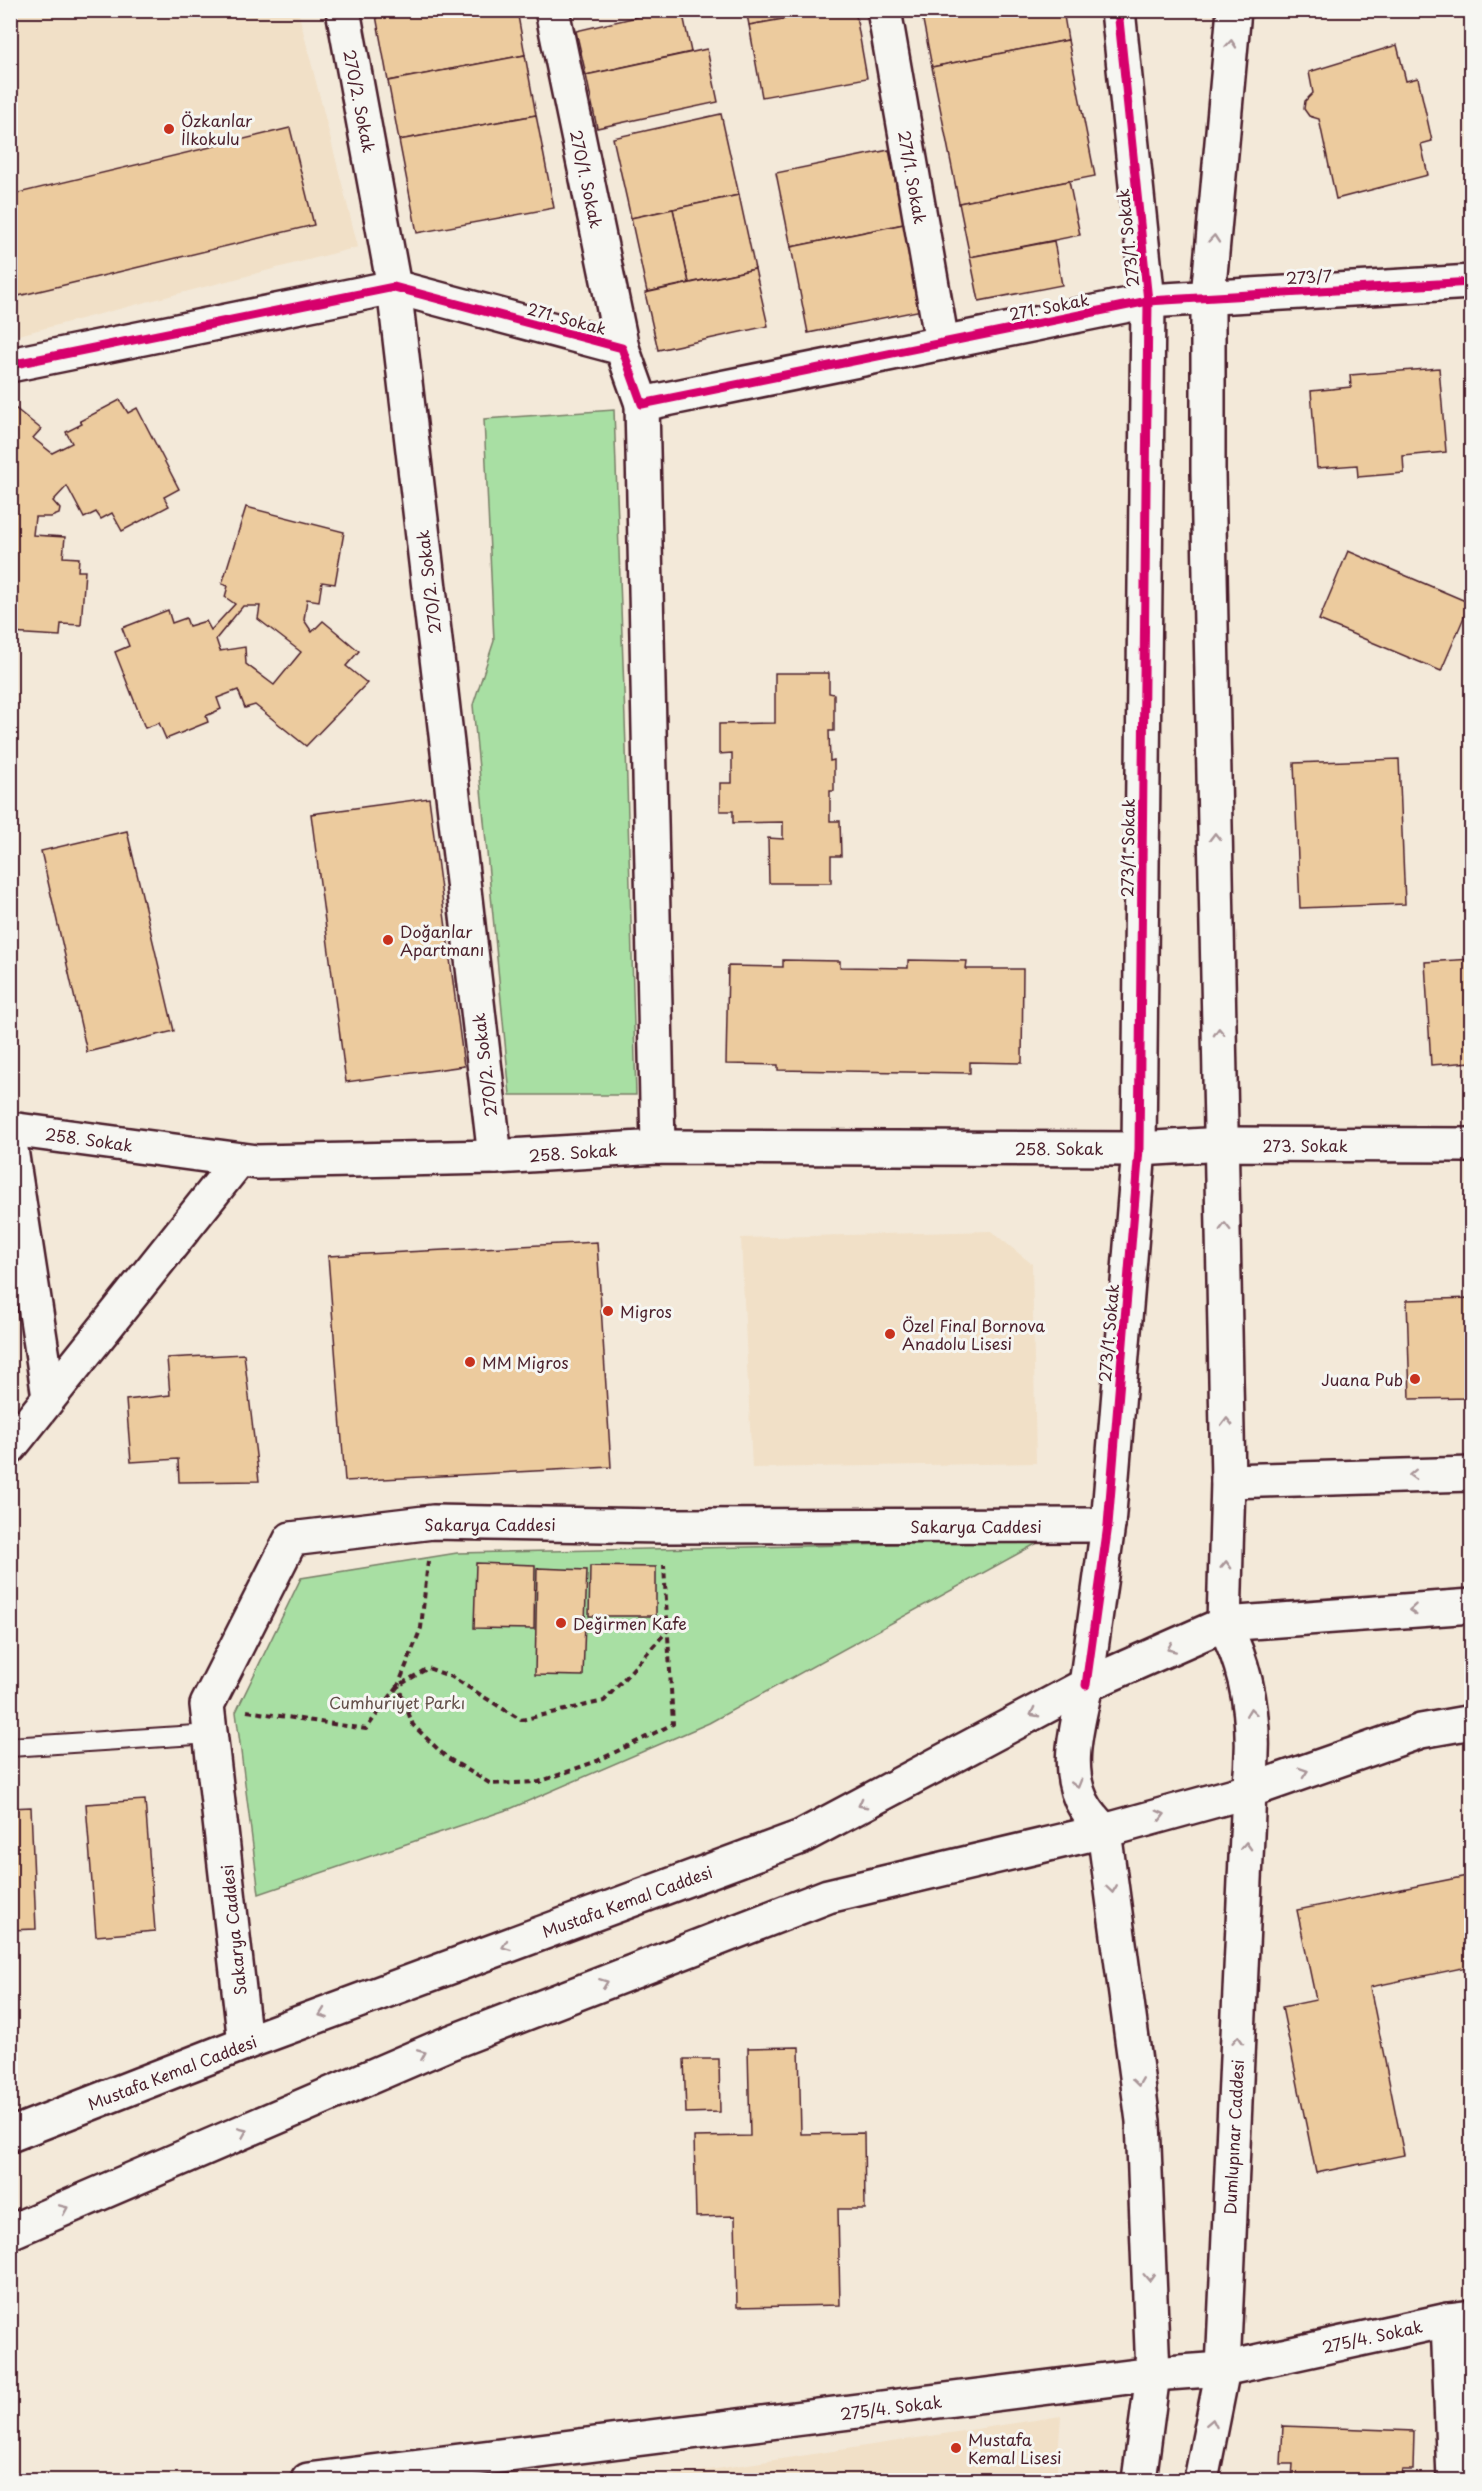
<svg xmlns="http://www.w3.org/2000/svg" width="1482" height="2491" viewBox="0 0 1482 2491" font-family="'Playpen Sans',sans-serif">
<rect width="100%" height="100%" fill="#f3e9d9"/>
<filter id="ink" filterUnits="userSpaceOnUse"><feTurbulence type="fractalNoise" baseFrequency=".0167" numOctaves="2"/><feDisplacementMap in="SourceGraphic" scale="12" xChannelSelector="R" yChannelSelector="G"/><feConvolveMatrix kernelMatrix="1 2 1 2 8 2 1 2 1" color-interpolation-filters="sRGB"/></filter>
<g filter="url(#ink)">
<!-- built -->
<g fill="#f1e0c7">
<path d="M11,11H298L358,247L11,337Z"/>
<path d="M991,1231L1032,1264L1036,1463L752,1468L741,1238Z"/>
<path d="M1061,2416L1056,2480H644Z"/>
</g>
<!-- green -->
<g fill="#a8dfa3" stroke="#797f67" stroke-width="1.5">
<path d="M614,410L626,748L636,1095H510L473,705L494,641L484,419Z"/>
<path d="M1041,1541L709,1723L512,1808L259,1894L236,1712L301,1578L457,1553Z"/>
</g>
<!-- building -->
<g fill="#eccb9e" stroke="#4a1f2b" stroke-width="1.5" fill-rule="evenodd">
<path d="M375,10H517L525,55L388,81Z"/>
<path d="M667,10H682L691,52L586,75L576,31Z"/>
<path d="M746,10H834L749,25Z"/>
<path d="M834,10H855L867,78L762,97L749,25Z"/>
<path d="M921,10H1063L1068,40L932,67Z"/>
<path d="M1068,40L1095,176L959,203L932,67Z"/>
<path d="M1397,45L1406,81L1418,78L1432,141L1421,144L1428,175L1336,199L1319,119L1309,116L1304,109L1305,101L1313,93L1309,72Z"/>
<path d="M707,49L718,102L597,128L586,75Z"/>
<path d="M525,55L536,115L399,140L388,81Z"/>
<path d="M721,114L739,195L631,218L613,138Z"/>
<path d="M536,115L554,208L417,233L399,140Z"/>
<path d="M290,128L314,225L10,298V195Z"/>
<path d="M889,150L904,224L791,247L776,173Z"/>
<path d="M1069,181L1080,235L970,257L959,203Z"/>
<path d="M739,195L755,269L689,283L673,209Z"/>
<path d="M673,209L689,283L647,292L631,218Z"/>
<path d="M904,224L922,310L808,333L791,247Z"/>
<path d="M1054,241L1062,285L979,301L970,257Z"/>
<path d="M755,269L768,326L658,350L645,293Z"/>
<path d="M1439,368L1446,452L1403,456L1404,473L1358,477L1357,465L1317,468L1311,391L1351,387L1350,375Z"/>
<path d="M120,400L128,413L137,408L179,489L164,497L169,506L122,531L112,513L101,519L96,512L84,518L67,486L53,501L60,509L59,514L51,517H35L33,535L65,537L63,557L79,558L78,571H85L81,625L61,624L60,636L10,633V404L41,429L33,438L52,453L72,443L66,432L82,424L80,421Z"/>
<path d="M246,507L344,532L335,584L322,582L319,601L307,599L304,620L312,632L323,621L359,651L346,666L367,683L306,746L255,705L245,708L238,690L217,698L221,709L206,716L208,722L166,739L159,723L145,728L115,652L129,646L122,628L168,610L172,623L186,618L189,626L206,621L211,630L235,604L225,597L228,586L222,584ZM243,606H260L258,619L301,652L274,685L246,664L245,647L220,651L216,639Z"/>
<path d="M1348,551L1470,603L1441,671L1319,620Z"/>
<path d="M775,673H829V693L834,694V731H829L830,761L834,760V791H830V821H840L841,856H831V883H769L768,838L783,839V822L733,823V811H720V783H732V753L719,754V724L775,723Z"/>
<path d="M1399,759L1405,904L1300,908L1294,763Z"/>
<path d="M429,798L464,1066L346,1082L311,814Z"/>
<path d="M127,831L174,1031L87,1052L41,851Z"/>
<path d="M1472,959V1062L1431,1065L1425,962Z"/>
<path d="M783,960L840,961V967L908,968V960L967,961L966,969H1023L1022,1063L970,1062V1073L778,1070V1065L726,1064L728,966L783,967Z"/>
<path d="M597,1242L611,1467L345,1481L328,1256Z"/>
<path d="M1472,1298V1398L1410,1399L1407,1300Z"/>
<path d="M244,1354L259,1481L179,1482L178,1459L131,1462L126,1400L170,1395L167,1358Z"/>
<path d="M476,1563L535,1565L534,1629L474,1628Z"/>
<path d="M590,1566L656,1567V1616H589Z"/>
<path d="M537,1568L587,1570L583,1676L535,1675Z"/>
<path d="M145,1800L155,1931L96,1936L86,1804Z"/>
<path d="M31,1807L36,1929L10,1930V1808Z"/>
<path d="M1472,1875V1966L1370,1987L1404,2155L1316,2173L1282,2007L1316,2000L1297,1910Z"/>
<path d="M799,2047L801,2134L864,2133L865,2209H838L840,2305L737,2307L735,2216L696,2217L694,2137L750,2136L748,2048Z"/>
<path d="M684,2059H719L720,2112L686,2113Z"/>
<path d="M1283,2426L1414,2431L1413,2470H1402L1401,2480H1292L1293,2464H1281Z"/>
</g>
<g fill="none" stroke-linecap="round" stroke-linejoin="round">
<!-- lane casing -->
<g stroke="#4a1f2b" stroke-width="22">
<path id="lane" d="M10,1747L211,1734"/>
</g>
<!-- street casing -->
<g stroke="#4a1f2b" stroke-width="38">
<g id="street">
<path d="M343,10L394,287L495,1157"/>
<path d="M552,10L622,348"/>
<path d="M884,10L942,343"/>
<path d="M10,365L394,287L622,348L642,404L1148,301L1472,282"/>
<path d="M642,404L658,1147"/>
<path d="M10,1129L257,1162L495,1157L658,1147L1139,1149L1223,1144L1472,1145"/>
<path d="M10,1143L49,1397"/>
<path d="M10,1447L239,1160"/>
<path d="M1228,1481L1472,1474"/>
<path d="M1224,1624L1228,1481L1208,473V297L1234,10"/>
<path d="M1086,1685L1108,1525L1139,1149L1148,301L1118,10"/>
<path d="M245,2043L207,1705L291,1539L433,1522L662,1526L1108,1525"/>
<path d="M1448,2320L1454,2480"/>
<path d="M308,2480L1153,2374L1223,2369L1448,2320L1472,2317"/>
</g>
</g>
<!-- secondary casing -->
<g stroke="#4a1f2b" stroke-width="38">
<g id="secondary">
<path d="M1104,1831L1143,2121L1153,2374L1139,2480"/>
<path d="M1201,2480L1223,2369L1249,1791"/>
</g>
</g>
<!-- primary casing -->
<g stroke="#4a1f2b" stroke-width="38">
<g id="primary">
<path d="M1224,1624C1251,1676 1257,1733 1249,1791"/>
<path d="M1086,1685C1078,1724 1062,1772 1086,1809C1091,1817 1098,1824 1104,1831"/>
<path d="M10,2135L245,2043L801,1837L1086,1685L1224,1624L1472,1606"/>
<path d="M10,2232L449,2043L828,1896L1104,1831L1249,1791L1421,1731L1472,1722"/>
</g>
</g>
<!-- path -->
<g stroke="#4a1f2b" stroke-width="4" stroke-dasharray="6 4.5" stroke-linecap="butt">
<path d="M428,1561L421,1628L398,1686L413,1725L446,1757L491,1784L539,1782L597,1761L673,1724L664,1565"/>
<path d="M247,1711L366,1729L398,1686L428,1668L452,1677L521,1720L604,1701L667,1631"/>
</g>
<!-- lane -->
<use href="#lane" stroke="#f6f6f2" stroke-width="18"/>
<!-- street -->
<use href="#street" stroke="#f6f6f2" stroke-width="33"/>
<!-- secondary -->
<use href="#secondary" stroke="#f6f6f2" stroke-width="33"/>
<!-- primary -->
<use href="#primary" stroke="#f6f6f2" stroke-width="33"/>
<!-- cycleway casing -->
<g stroke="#f6f6f2" stroke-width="13">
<g id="cycleway">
<path d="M10,365L394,287L622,348L642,404L1148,301L1472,282"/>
<path d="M1086,1685L1108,1525L1139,1149L1148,301L1118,10"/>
</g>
</g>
<!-- cycleway -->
<use href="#cycleway" stroke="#d6006c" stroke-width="9"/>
</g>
<!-- one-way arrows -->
<defs><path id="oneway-chevron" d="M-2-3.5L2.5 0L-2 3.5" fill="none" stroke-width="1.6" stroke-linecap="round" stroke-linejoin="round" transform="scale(1.5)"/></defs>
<g stroke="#a99598">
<use href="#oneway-chevron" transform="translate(1231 44) rotate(-85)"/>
<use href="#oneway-chevron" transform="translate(1214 239) rotate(-85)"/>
<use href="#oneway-chevron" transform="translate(1215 837) rotate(-91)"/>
<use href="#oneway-chevron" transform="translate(1219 1032) rotate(-92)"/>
<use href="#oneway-chevron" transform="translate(1225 1227) rotate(-91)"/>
<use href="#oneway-chevron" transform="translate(1227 1422) rotate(-91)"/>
<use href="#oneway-chevron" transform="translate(1413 1475) rotate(178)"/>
<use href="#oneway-chevron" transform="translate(1226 1565) rotate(-88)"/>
<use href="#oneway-chevron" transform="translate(1413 1610) rotate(176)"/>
<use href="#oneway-chevron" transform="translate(1171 1648) rotate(156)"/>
<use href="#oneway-chevron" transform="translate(1251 1712) rotate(-97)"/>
<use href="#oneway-chevron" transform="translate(1034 1713) rotate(152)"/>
<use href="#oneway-chevron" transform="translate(1304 1772) rotate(-19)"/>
<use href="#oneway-chevron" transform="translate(1077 1784) rotate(74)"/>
<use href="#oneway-chevron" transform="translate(862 1804) rotate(152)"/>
<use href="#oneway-chevron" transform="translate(1161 1815) rotate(-15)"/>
<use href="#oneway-chevron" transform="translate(1246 1846) rotate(-87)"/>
<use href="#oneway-chevron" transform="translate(1112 1889) rotate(82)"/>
<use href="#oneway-chevron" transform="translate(506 1946) rotate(160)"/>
<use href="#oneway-chevron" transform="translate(604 1983) rotate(-21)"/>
<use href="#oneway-chevron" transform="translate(323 2014) rotate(160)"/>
<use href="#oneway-chevron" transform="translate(1238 2040) rotate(-87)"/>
<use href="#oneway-chevron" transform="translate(422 2054) rotate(-23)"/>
<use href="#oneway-chevron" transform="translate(1138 2082) rotate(82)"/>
<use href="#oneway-chevron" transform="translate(243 2132) rotate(-23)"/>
<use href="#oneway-chevron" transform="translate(64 2209) rotate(-23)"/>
<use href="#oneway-chevron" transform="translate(1149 2277) rotate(88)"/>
<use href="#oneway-chevron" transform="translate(1212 2423) rotate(-79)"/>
</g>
</g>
<!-- markers -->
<g fill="#c8321e" stroke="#f6f6f2" stroke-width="2">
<circle cx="169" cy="129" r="6"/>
<circle cx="388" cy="940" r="6"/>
<circle cx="608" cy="1311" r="6"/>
<circle cx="890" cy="1334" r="6"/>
<circle cx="470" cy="1362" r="6"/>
<circle cx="1415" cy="1379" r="6"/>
<circle cx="561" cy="1623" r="6"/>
<circle cx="956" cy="2448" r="6"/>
</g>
<g text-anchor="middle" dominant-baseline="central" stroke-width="6" stroke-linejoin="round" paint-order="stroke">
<!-- street labels -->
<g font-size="16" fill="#4a1f2b" stroke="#f6f6f2">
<text transform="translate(360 101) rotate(79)">270/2. Sokak</text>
<text transform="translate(913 177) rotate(80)">271/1. Sokak</text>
<text transform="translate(587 179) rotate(78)">270/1. Sokak</text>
<text transform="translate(1127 238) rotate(-96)">273/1. Sokak</text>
<text transform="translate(1309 276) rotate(-3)">273/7</text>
<text transform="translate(1049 306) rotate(-11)">271. Sokak</text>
<text transform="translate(567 318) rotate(15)">271. Sokak</text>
<text transform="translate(428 582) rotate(-97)">270/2. Sokak</text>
<text transform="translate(1127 848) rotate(-89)">273/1. Sokak</text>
<text transform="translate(484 1065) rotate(-97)">270/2. Sokak</text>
<text transform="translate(89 1139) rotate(8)">258. Sokak</text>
<text x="1305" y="1145">273. Sokak</text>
<text x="1059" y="1148">258. Sokak</text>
<text transform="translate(573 1152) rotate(-4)">258. Sokak</text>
<text transform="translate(1108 1333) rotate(-85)">273/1. Sokak</text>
<text x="490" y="1524">Sakarya Caddesi</text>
<text x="976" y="1526">Sakarya Caddesi</text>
<text transform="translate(627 1901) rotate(-20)">Mustafa Kemal Caddesi</text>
<text transform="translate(233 1930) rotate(-96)">Sakarya Caddesi</text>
<text transform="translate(172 2072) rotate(-21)">Mustafa Kemal Caddesi</text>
<text transform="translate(1233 2137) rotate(-87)">Dumlupınar Caddesi</text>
<text transform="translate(1372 2336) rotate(-12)">275/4. Sokak</text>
<text transform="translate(891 2407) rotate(-7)">275/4. Sokak</text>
</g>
<!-- poi labels -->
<g font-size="16" fill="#4a1f2b" stroke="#f6f6f2" text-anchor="start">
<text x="181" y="120">Özkanlar<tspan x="181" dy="18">İlkokulu</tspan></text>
<text x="400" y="931">Doğanlar<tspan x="400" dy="18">Apartmanı</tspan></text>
<text x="620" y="1311">Migros</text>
<text x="902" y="1325">Özel Final Bornova<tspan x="902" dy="18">Anadolu Lisesi</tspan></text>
<text x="482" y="1362">MM Migros</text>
<text x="1403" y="1379" text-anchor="end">Juana Pub</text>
<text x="573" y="1623">Değirmen Kafe</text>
<text x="968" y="2439">Mustafa<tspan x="968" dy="18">Kemal Lisesi</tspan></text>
</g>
<!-- park labels -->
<g font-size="16" fill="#624f49" stroke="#f6f6f2">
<text x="397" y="1702">Cumhuriyet Parkı</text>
</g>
</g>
<!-- margin -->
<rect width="1482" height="2491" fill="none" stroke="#f6f6f2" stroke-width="36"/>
<rect x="18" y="18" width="1446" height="2455" fill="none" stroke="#4a1f2b" stroke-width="2" filter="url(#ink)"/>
</svg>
